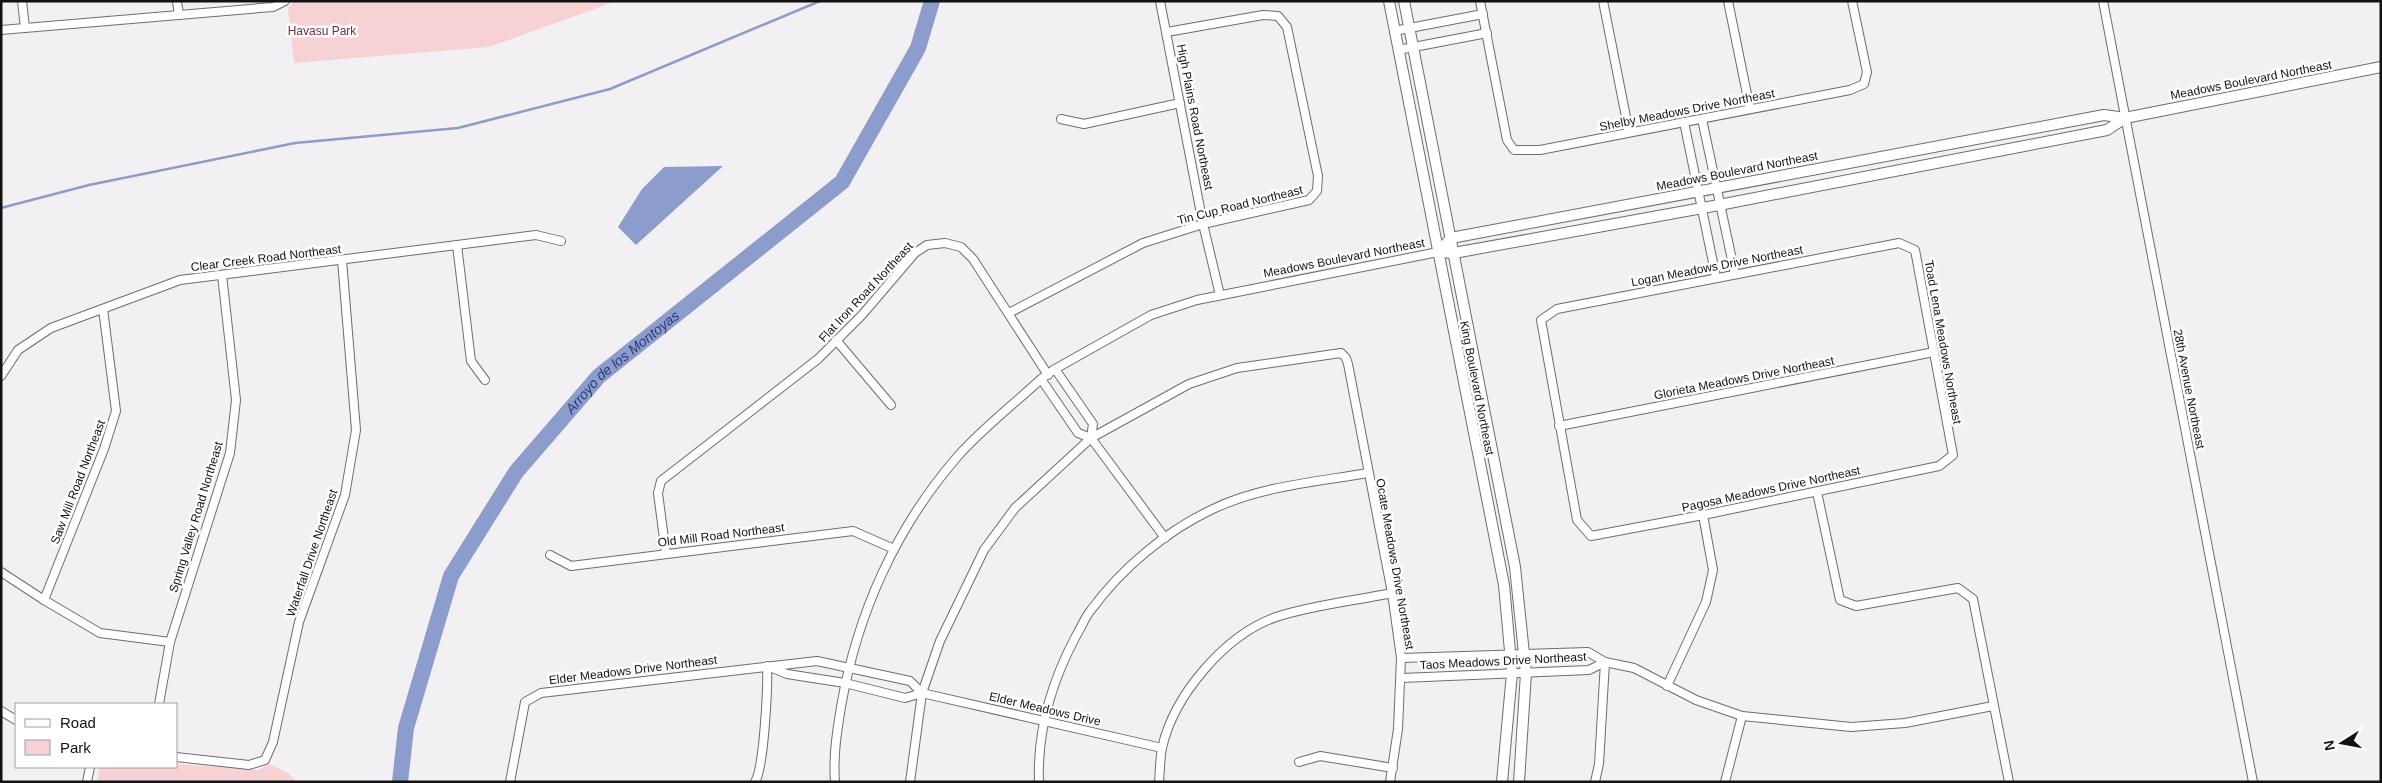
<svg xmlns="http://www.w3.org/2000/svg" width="2382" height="783" viewBox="0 0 2382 783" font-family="Arial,sans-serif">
<rect width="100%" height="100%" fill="#f3f0f3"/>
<!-- green -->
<g fill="#f7d2d5">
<path d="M295,1H610L611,3L489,47L294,63L288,8Z"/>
<path d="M176,764L259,770L269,764L288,773L297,782H97L100,767H176Z"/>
</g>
<!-- water -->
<path fill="#8c9ccc" d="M723,166L636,245L618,227L642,189L664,167Z"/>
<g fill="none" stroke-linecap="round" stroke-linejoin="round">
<!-- stream -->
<path stroke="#8c9ccc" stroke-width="2.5" d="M1,208L89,185L295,143L458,128L610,89L820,1"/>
<!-- river -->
<path stroke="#8c9ccc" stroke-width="16" id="s1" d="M400,782L406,728L451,576L516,472L599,376L842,182L918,48L932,1"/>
<!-- minor casing -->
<g stroke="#6e6c6f" stroke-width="10">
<g id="minor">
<path d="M22,1L25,28"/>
<path d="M177,1L179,15"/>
<path d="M1160,1L1203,224L1220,295"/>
<path d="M1480,1L1507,140L1514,150H1540L1850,90L1864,84L1867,72L1852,1"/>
<path d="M1603,1L1629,132"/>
<path d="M1728,1L1750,109"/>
<path d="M2103,1L2253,782"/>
<path d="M1,30L273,7L285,1"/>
<path d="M1394,31L1483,14"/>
<path d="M1398,50L1487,33"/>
<path d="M1061,119L1084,124L1180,103"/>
<path d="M1702,119L1735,274"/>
<path d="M1684,122L1716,277"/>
<path d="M1899,243L1915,250L1953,455L1939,466L1703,515L1591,536L1577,520L1541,320L1557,309Z"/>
<path d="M457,245L471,361L485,380"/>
<path d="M1009,313L1143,243L1203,224L1309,200L1317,191L1318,176L1287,27L1278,16L1263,15L1167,32"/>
<path d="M836,340L891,405"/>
<path d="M1055,369L1093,424L1091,438"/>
<path d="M1,376L18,350L51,328L180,280L536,235L561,241"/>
<path d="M1041,379L1078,433L1091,438L1165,538"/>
<path d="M1559,426L1934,352"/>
<path d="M1817,492L1840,600L1856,606L1958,588L1973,599L2009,782"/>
<path d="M666,554L658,493L661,481L818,359L862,315L915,253L927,245L945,243L961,247L973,259L1048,375"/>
<path d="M550,555L571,566L853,531L894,549"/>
<path d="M1,572L44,600L100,633L170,642"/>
<path d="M44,600L104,449L116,411L103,309"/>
<path d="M1401,658L1588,652L1605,662L1634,668L1696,700L1742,716L1851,727L1905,723L1993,706"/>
<path d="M770,667L787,674L845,683L905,698L922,693L1162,748"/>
<path d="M1402,678L1589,670L1605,662"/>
<path d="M1667,686L1706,602L1713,570L1703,515"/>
<path d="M159,704L170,642L230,453L236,400L222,275"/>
<path d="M1,711L16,720"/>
<path d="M176,757L249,765L265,760L273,742L299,622L345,495L356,430L342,260"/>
<path d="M1299,762L1320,756L1393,768"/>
<path d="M87,782L90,767"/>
<path d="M510,782L525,702L541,693L817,661L910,681L922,693"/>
<path d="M755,782C764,768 768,686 767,666"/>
<path d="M835,782C833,756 837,731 841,707C857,614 896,527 958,456C982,429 1014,404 1041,379L1055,369L1151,315L1197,300L1438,252"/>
<path d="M910,782L922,693L940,641L984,550L1015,508L1091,438L1189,384L1237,368L1341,353L1346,358L1348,364L1392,593L1401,658L1398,729L1390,782"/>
<path d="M1039,782C1037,731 1052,681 1076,636C1081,628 1085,617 1091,610C1122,568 1166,531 1213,509C1261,486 1316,482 1368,473"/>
<path d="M1159,782C1160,771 1160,758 1162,748C1174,695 1225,635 1276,617C1313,605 1353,601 1392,593"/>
<path d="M1595,782L1599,764L1605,662"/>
<path d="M1725,782L1742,716"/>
</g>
</g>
<!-- tertiary casing -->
<g stroke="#6e6c6f" stroke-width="12">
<g id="tertiary">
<path d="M1389,1L1504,585L1512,673L1502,782"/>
<path d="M1404,1L1515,567L1526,673L1519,782"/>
<path d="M1438,252L1454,253L1719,205L2107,130L2125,118L2381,67"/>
<path d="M1438,252L1451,238L2104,115L2125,118"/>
</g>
</g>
<!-- minor -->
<use href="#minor" stroke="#fff" stroke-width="8"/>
<!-- tertiary -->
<use href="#tertiary" stroke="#fff" stroke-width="10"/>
</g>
<g text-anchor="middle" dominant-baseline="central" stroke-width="5" stroke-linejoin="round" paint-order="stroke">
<!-- park labels -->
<g font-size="12" fill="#752c39" stroke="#fff">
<text x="322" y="31">Havasu Park</text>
</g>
<!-- street labels -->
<g font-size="12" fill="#131213" stroke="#fff">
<text transform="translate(2251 80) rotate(-11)">Meadows Boulevard Northeast</text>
<text transform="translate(1687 110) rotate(-11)">Shelby Meadows Drive Northeast</text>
<text transform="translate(1195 117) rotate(79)">High Plains Road Northeast</text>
<text transform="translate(1737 171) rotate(-11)">Meadows Boulevard Northeast</text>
<text transform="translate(1240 205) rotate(-14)">Tin Cup Road Northeast</text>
<text transform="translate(266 258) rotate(-7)">Clear Creek Road Northeast</text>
<text transform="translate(1344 258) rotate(-11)">Meadows Boulevard Northeast</text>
<text transform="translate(1717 266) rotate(-11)">Logan Meadows Drive Northeast</text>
<text transform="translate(866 292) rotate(-47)">Flat Iron Road Northeast</text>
<text transform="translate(1943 342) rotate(80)">Toad Lena Meadows Northeast</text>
<text transform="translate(1744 378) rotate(-11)">Glorieta Meadows Drive Northeast</text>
<text transform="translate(1477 388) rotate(79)">King Boulevard Northeast</text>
<text transform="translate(2189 389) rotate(79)">28th Avenue Northeast</text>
<text transform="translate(78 482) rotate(-69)">Saw Mill Road Northeast</text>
<text transform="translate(1771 489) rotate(-12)">Pagosa Meadows Drive Northeast</text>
<text transform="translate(196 517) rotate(-73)">Spring Valley Road Northeast</text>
<text transform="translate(721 535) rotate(-7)">Old Mill Road Northeast</text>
<text transform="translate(312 553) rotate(-71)">Waterfall Drive Northeast</text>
<text transform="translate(1395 564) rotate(80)">Ocate Meadows Drive Northeast</text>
<text transform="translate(1503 661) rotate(-3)">Taos Meadows Drive Northeast</text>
<text transform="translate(633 670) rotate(-7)">Elder Meadows Drive Northeast</text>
<text transform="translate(1045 709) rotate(13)">Elder Meadows Drive</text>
</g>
<!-- water labels -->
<g font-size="14" font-style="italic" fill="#2b3b75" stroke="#fff">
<text stroke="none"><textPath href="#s1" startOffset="489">Arroyo de los Montoyas</textPath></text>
</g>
</g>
<!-- border -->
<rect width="2382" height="783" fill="none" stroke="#131213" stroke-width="5"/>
<!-- legend -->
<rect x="15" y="703" width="162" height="65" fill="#ffffff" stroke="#a1a0a1"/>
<rect x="25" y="719" width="25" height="8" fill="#ffffff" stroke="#a1a0a1"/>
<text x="60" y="728" font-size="15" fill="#131213">Road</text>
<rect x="25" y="740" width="25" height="15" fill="#f7d2d5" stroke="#a1a0a1"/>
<text x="60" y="753" font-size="15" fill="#131213">Park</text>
<!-- north arrow -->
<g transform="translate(2342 743) rotate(259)" stroke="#ffffff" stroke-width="4" paint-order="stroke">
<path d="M0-4L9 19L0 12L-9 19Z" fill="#131213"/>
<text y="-8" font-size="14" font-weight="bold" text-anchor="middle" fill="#131213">N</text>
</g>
</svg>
